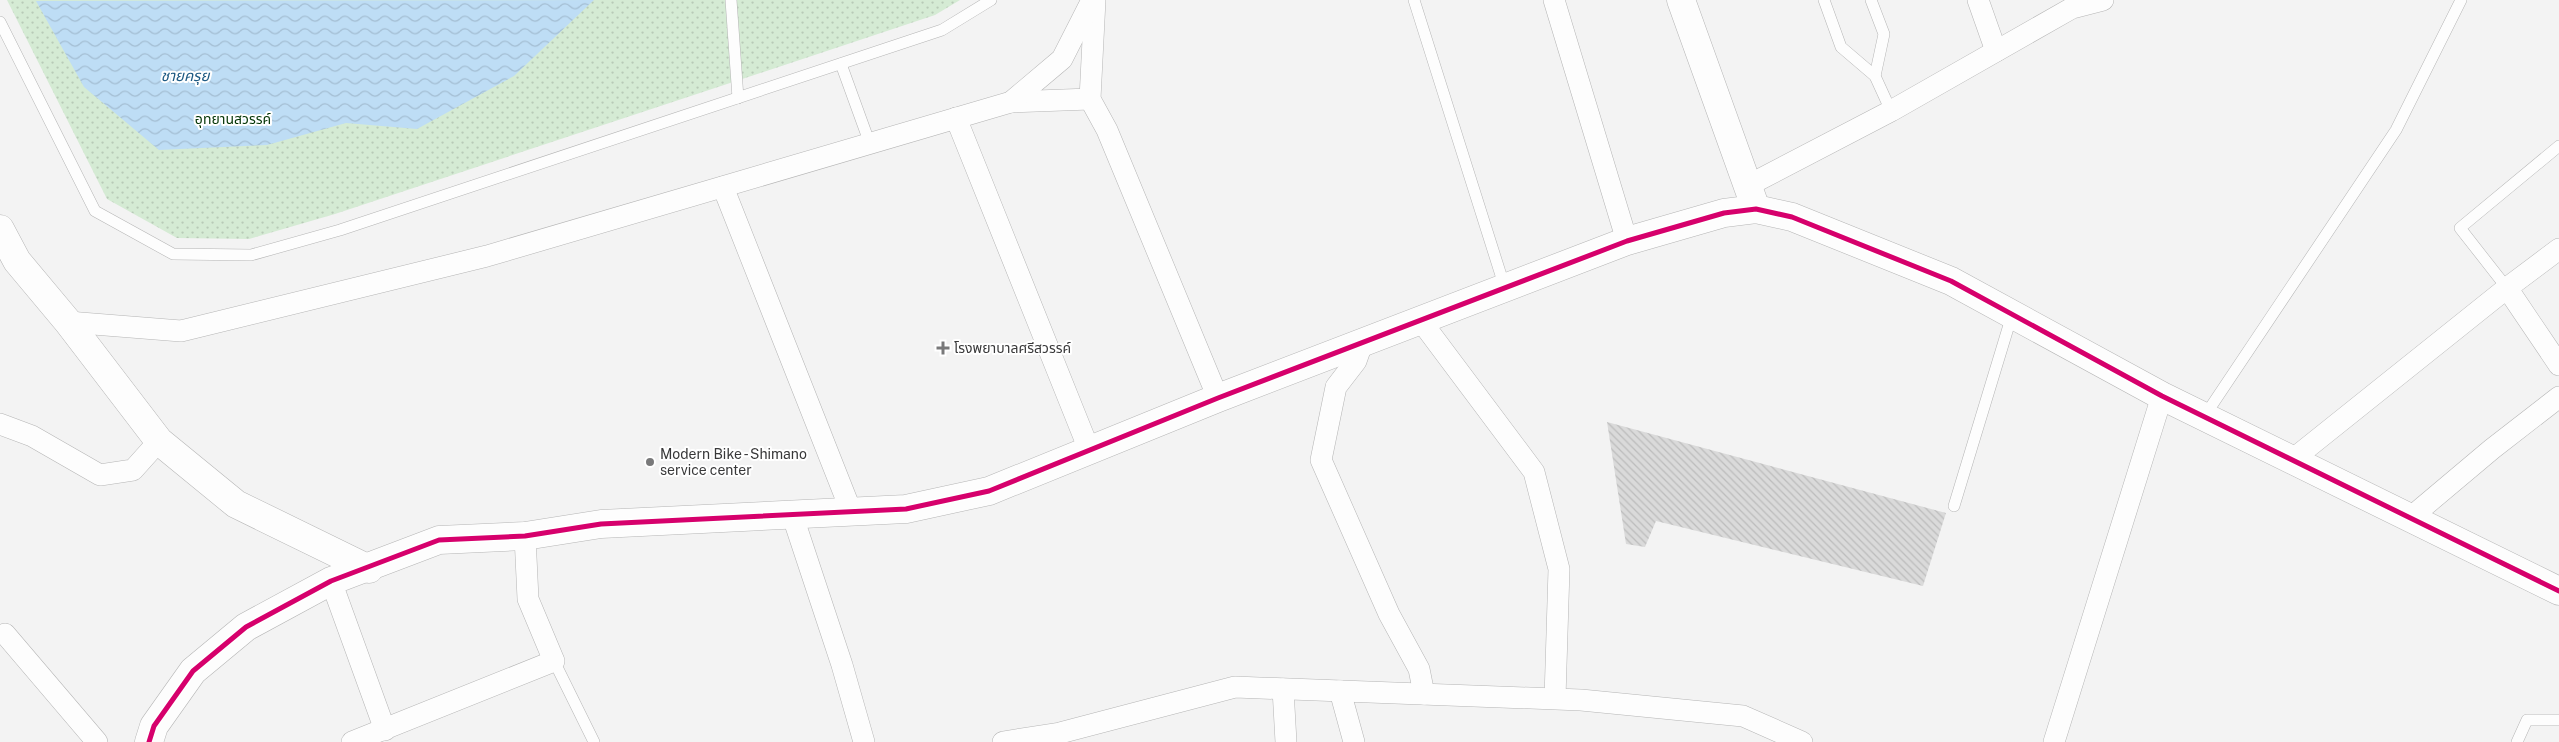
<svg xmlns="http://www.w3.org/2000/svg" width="2559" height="742" viewBox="0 0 2559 742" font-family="'Public Sans','Noto Sans Thai',sans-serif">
<defs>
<pattern id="grass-dots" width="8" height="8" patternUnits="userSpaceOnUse" patternTransform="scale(1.25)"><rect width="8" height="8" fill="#d5ebd4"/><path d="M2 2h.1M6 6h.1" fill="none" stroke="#b8cab7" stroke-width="1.8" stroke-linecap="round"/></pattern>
<pattern id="water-waves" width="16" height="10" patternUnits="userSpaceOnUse" patternTransform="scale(1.25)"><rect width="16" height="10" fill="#beddf5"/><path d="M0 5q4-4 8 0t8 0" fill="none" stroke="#a4bed3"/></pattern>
<pattern id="building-back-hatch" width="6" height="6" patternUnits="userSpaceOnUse" patternTransform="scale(1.25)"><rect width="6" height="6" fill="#dadada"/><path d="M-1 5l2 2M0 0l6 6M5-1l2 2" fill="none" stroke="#bcbcbc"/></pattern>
</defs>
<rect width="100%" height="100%" fill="#f3f3f3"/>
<!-- grass -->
<path fill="url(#grass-dots)" d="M7,0H960L935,15L335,214L249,239L177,238L107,199Z"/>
<!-- water -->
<path fill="url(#water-waves)" d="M594,0L514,76L417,129L346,123L267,145L159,150L84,87L36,1Z"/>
<!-- building -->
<path fill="url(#building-back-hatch)" d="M1607,422L1946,513L1923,586L1656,521L1645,547L1626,544Z"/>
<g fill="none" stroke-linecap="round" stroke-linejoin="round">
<!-- lane casing -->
<g stroke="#b5b5b5" stroke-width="12">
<g id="lane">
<path d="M731,0L738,98"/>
<path d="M1414,0L1505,288"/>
<path d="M1824,0L1841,47L1875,76L1891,111"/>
<path d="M1871,0L1884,34L1875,76"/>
<path d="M0,22L95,211L173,254L251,255L340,230L942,30L991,0"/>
<path d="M841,64L870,144"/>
<path d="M2507,288L2460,228L2559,146"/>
<path d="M2204,417L2396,130L2461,0"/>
<path d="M1954,506L2012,315"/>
<path d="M554,661L594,742"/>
<path d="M2517,742L2527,720H2559"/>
</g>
</g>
<!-- street casing -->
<g stroke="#b5b5b5" stroke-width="22">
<g id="street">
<path d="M1095,0L1090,99L1107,130L1218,398"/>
<path d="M1554,0L1627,241"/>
<path d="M1978,0L1996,51"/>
<path d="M1011,102L1090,99"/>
<path d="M956,118L1090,452"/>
<path d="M1749,185L1891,111L2072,8L2103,0"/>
<path d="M723,187L851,511"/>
<path d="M2507,288L2559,365"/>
<path d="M1421,321L1534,472L1559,569L1555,698"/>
<path d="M68,322L181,331L487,256L1011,102L1062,59L1092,0"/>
<path d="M1362,344L1356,361L1336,387L1321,460L1389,614L1419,669L1424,694"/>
<path d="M0,424L32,436L100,475L133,470L159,441"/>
<path d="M2292,460L2507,288L2559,249"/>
<path d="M792,514L842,665L864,742"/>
<path d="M2410,518L2492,449L2559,397"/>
<path d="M331,581L385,730"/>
<path d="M5,634L97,742"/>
<path d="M1283,689L1286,742"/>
<path d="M1340,691L1354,742"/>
<path d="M352,742L554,661L528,599L525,536"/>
<path d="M1003,742L1060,733L1235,687L1581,700L1743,716L1802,742"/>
<path d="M2054,742L2162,396"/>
</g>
</g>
<!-- secondary casing -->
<g stroke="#b5b5b5" stroke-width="29">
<g id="secondary">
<path d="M1681,0L1756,209"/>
<path d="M0,229L17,261L68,322L159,441L236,504L369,569"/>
<path d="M149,742L154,726L193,671L246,627L331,581L439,540L525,536L601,524L906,509L989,491L1218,398L1627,241L1724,213L1756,209L1792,217L1951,281L2162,396L2559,591"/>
</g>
</g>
<!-- lane -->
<use href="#lane" stroke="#fdfdfd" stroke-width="11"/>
<!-- street -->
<use href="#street" stroke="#fdfdfd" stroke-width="21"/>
<!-- secondary -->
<use href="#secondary" stroke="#fdfdfd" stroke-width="28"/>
<!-- cycleway casing -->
<g stroke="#fff" stroke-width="8">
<path id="cycleway" d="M149,742L154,726L193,671L246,627L331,581L439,540L525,536L601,524L906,509L989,491L1218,398L1627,241L1724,213L1756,209L1792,217L1951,281L2162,396L2559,591"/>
</g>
<!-- cycleway -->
<use href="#cycleway" stroke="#d6006c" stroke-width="5"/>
</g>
<!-- markers -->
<g fill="#79797a" stroke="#fff" stroke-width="2">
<path d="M940.5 340.5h5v5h5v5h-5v5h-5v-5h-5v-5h5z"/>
<circle cx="650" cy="462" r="5"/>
</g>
<g text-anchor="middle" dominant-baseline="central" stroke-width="4" stroke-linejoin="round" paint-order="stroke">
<!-- park labels -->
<g font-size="14" fill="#023404" stroke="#fff">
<text x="233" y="119">อุทยานสวรรค์</text>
</g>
<!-- poi labels -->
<g font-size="14" fill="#383839" stroke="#fff" text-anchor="start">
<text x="954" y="348">โรงพยาบาลศรีสวรรค์</text>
<text x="660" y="454">Modern Bike - Shimano<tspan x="660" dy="16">service center</tspan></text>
</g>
<!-- water labels -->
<g font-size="15" font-style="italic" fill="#1e5a83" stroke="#fff">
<text x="185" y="75">ชายครุย</text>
</g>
</g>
</svg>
